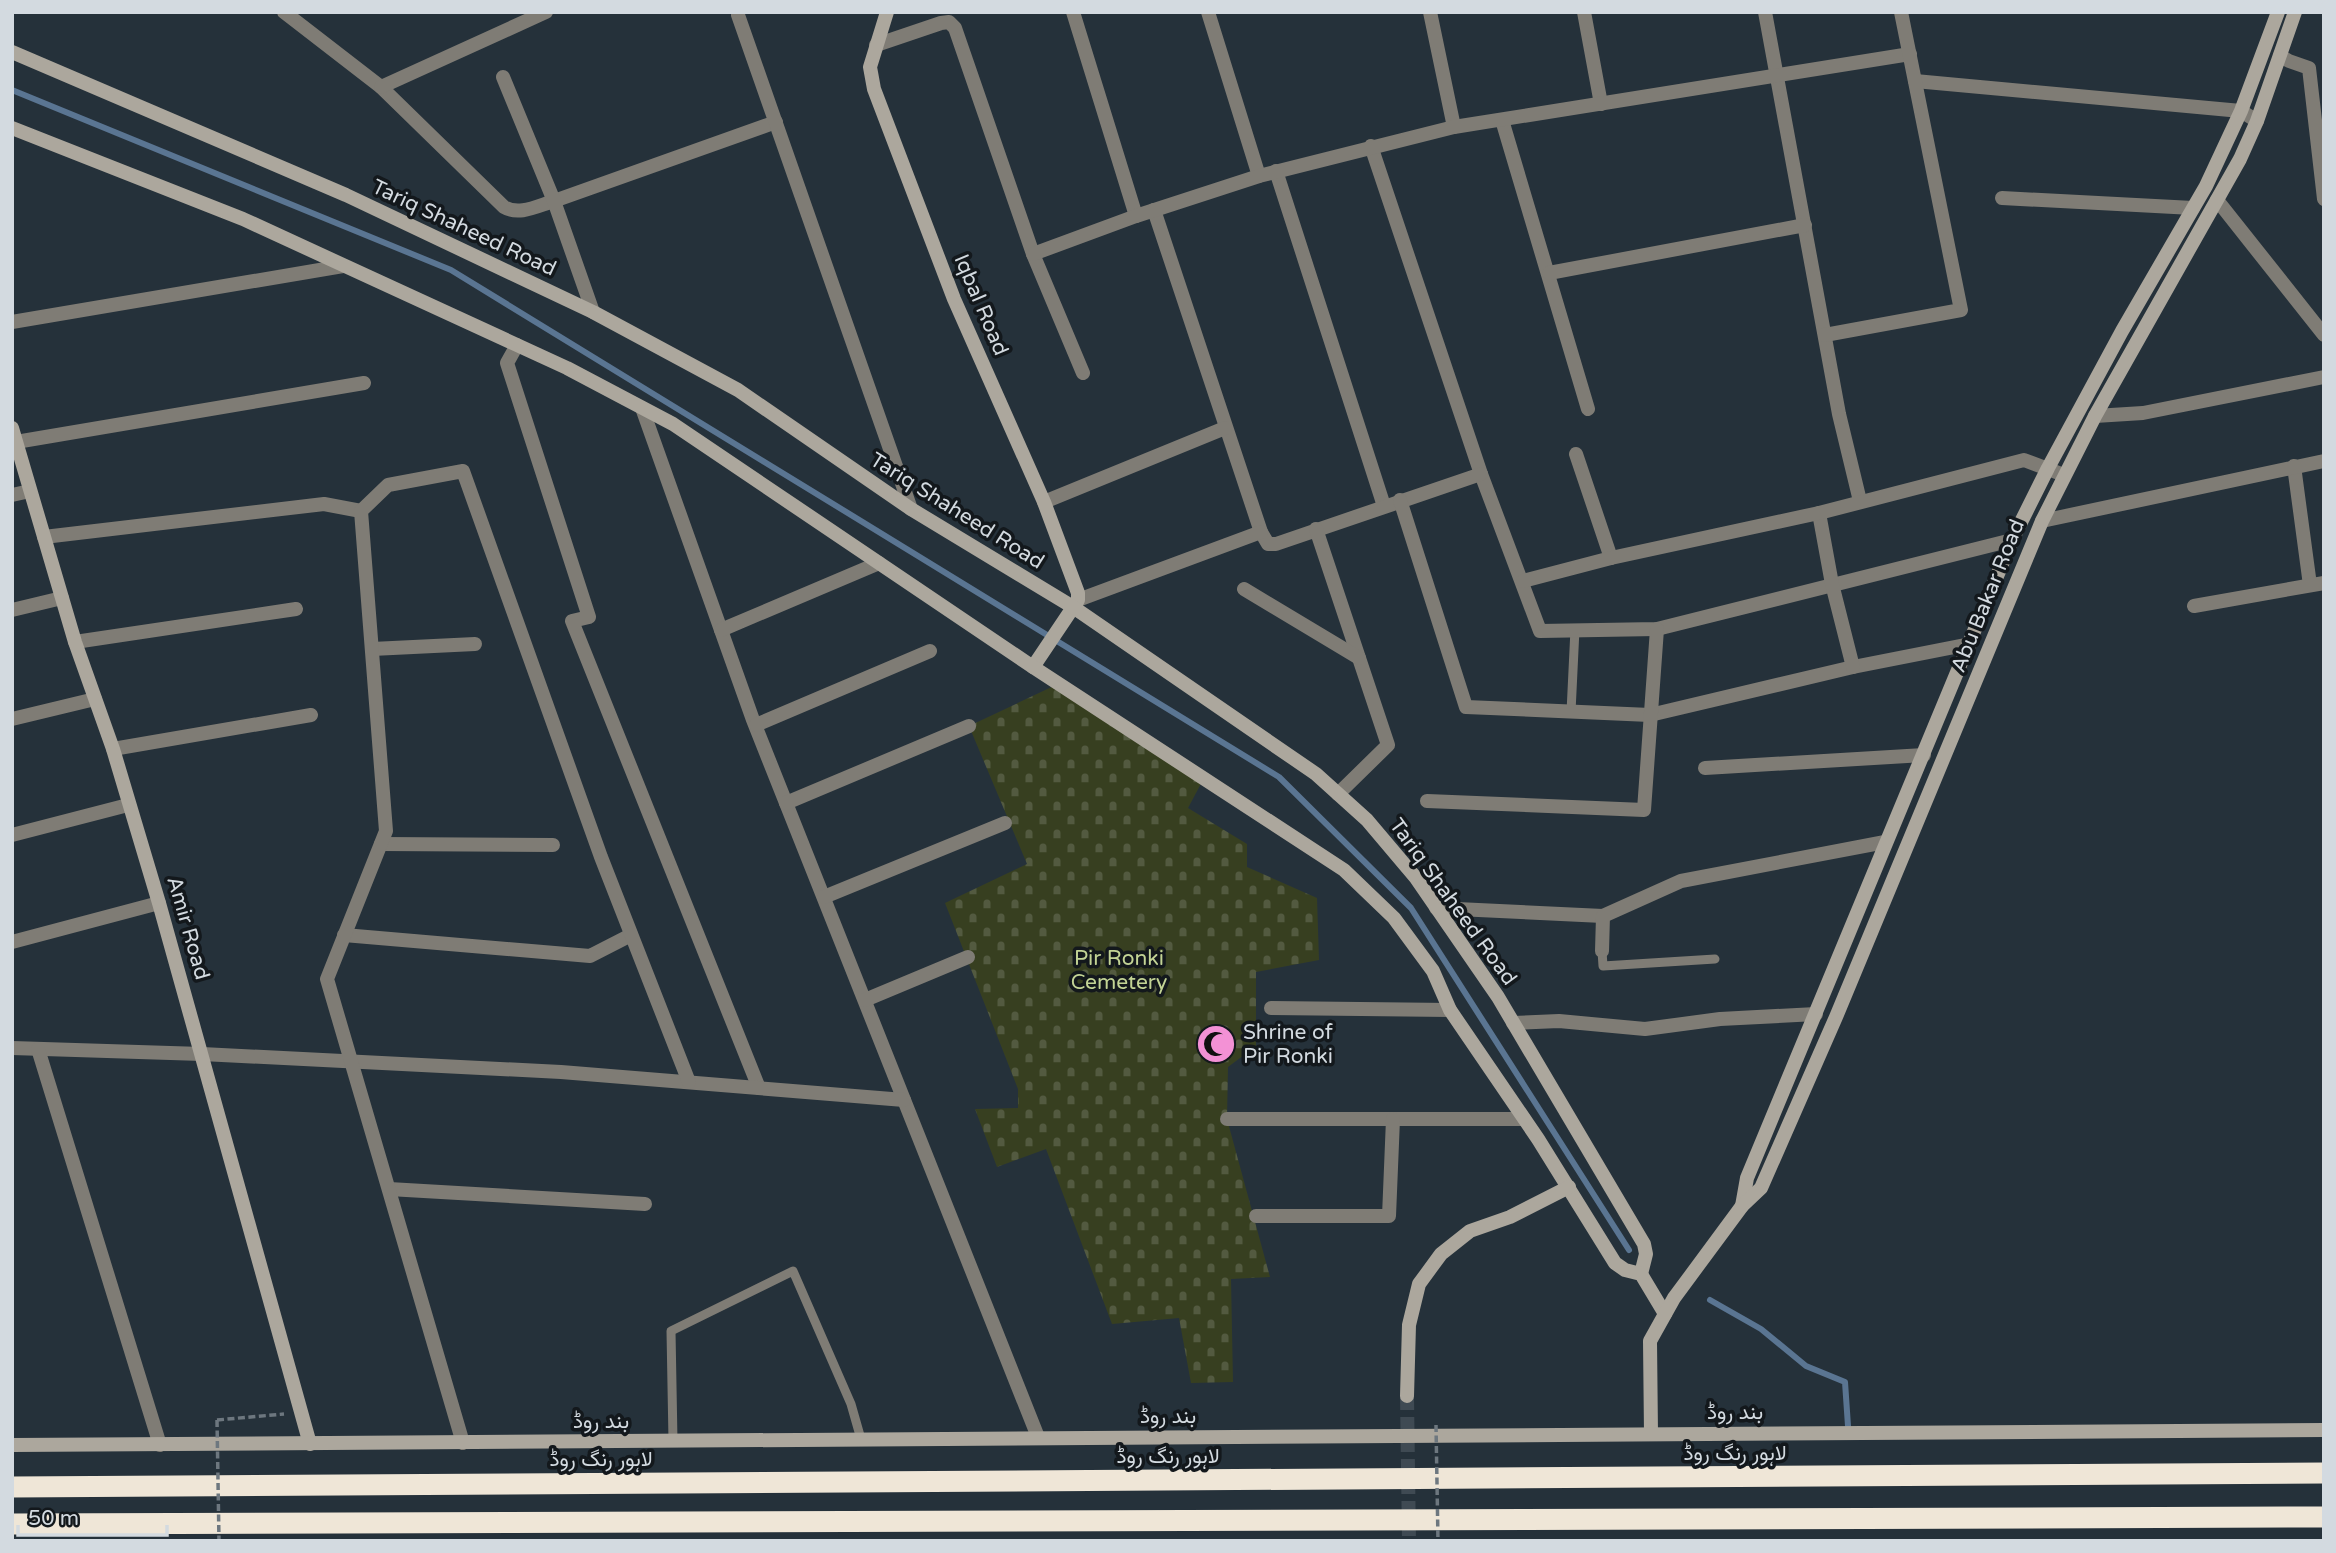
<svg xmlns="http://www.w3.org/2000/svg" width="2336" height="1553" viewBox="0 0 2336 1553" font-family="'Varela Round',Vazirmatn,sans-serif">
<defs>
<pattern id="cemetery-stones" width="16" height="16" patternUnits="userSpaceOnUse" patternTransform="scale(1.75)"><rect width="16" height="16" fill="#373f20"/><path d="M2 7V4a2 2 0 0 1 4 0v3zM10 15v-3a2 2 0 0 1 4 0v3z" fill="#535a40"/></pattern>
</defs>
<rect width="100%" height="100%" fill="#25313a"/>
<!-- cemetery -->
<path fill="url(#cemetery-stones)" d="M1058,684L1204,778L1188,808L1247,844V867L1317,898L1319,960L1256,972V1046L1228,1067L1227,1119L1270,1277L1231,1279L1233,1382L1191,1383L1179,1318L1112,1324L1046,1149L997,1167L975,1109L1018,1108V1089L945,903L1027,864L969,726Z"/>
<g fill="none" stroke-linecap="round" stroke-linejoin="round">
<!-- stream -->
<g stroke="#5a7592" stroke-width="6">
<path d="M12,90L451,270L1279,777L1411,908L1629,1250"/>
<path d="M1710,1300L1761,1329L1806,1366L1845,1382L1848,1426"/>
</g>
<!-- secondary-tunnel -->
<path stroke="#3f4a53" stroke-width="14" stroke-dasharray="14 7" stroke-linecap="butt" d="M1407,1396L1409,1541"/>
<!-- path -->
<path stroke="#6d777f" stroke-width="3.5" stroke-dasharray="7 3.5" stroke-linecap="butt" d="M217,1420L284,1414"/>
<!-- lane -->
<g stroke="#7f7c75" stroke-width="9">
<path d="M1571,712L1575,629"/>
<path d="M1602,951L1603,966L1715,959"/>
<path d="M673,1441L671,1331L793,1271L851,1404L861,1439"/>
</g>
<!-- street -->
<g stroke="#7f7c75" stroke-width="14">
<path d="M284,12L381,87L504,207C519,216 537,206 554,201L776,122"/>
<path d="M1073,12L1136,216"/>
<path d="M1208,12L1259,176"/>
<path d="M1430,12L1454,127"/>
<path d="M1584,12L1601,104"/>
<path d="M1765,12L1839,414L1860,501"/>
<path d="M738,15L911,509"/>
<path d="M876,45L941,23L949,22L955,28L1033,254L1083,373"/>
<path d="M2280,56L2289,61L2309,68L2324,199"/>
<path d="M503,77L554,201L593,312"/>
<path d="M1915,81L2241,111L2257,121"/>
<path d="M381,87L546,12"/>
<path d="M1502,120L1588,409"/>
<path d="M1371,146L1481,474L1540,631L1657,629L2012,540"/>
<path d="M1276,171L1384,506"/>
<path d="M2002,198L2193,208"/>
<path d="M2217,200L2324,335"/>
<path d="M1154,210L1261,532L1268,544H1276L1481,474"/>
<path d="M1033,254L1136,216L1259,176L1454,127L1910,54"/>
<path d="M1549,273L1805,225"/>
<path d="M12,322L343,266"/>
<path d="M1825,335L1961,310L1901,12"/>
<path d="M517,345L507,363L589,617L572,621L759,1088"/>
<path d="M642,408L753,720L1038,1437"/>
<path d="M2095,416L2143,413L2324,377"/>
<path d="M16,442L364,383"/>
<path d="M1576,454L1611,558"/>
<path d="M2294,466L2310,585"/>
<path d="M12,495L30,491"/>
<path d="M1400,500L1466,707L1650,715L1853,667L1970,644"/>
<path d="M1044,502L1225,428"/>
<path d="M1819,513L1832,584L1853,667"/>
<path d="M2042,521L2324,461"/>
<path d="M1316,529L1388,745L1338,794"/>
<path d="M44,537L324,504L361,511"/>
<path d="M1523,581L1611,558L1819,513L2024,460L2064,475"/>
<path d="M1244,589L1359,658"/>
<path d="M1078,600L1261,532"/>
<path d="M2194,606L2324,583"/>
<path d="M12,610L62,598"/>
<path d="M721,630L879,563"/>
<path d="M75,642L296,609"/>
<path d="M372,649L475,644"/>
<path d="M12,719L95,699"/>
<path d="M756,725L930,651"/>
<path d="M113,749L311,715"/>
<path d="M1705,768L1924,755"/>
<path d="M1427,801L1644,810L1657,629"/>
<path d="M786,803L969,726"/>
<path d="M12,835L128,805"/>
<path d="M381,844L553,845"/>
<path d="M824,897L1005,823"/>
<path d="M1436,908L1603,916"/>
<path d="M344,935L590,956L631,935"/>
<path d="M12,942L159,903"/>
<path d="M1602,951L1603,916L1681,881L1885,842"/>
<path d="M865,1000L968,957"/>
<path d="M1271,1008L1450,1010"/>
<path d="M1513,1023L1559,1021L1645,1029L1720,1019L1816,1014"/>
<path d="M12,1048L202,1054L561,1072L904,1100"/>
<path d="M38,1049L160,1445"/>
<path d="M1227,1119H1524"/>
<path d="M389,1189L645,1204"/>
<path d="M1256,1216H1389L1393,1119"/>
<path d="M463,1443L327,979L386,831L361,511L388,485L463,471L601,857L689,1082"/>
</g>
<!-- secondary -->
<g stroke="#aca79d" stroke-width="14">
<path d="M887,12L870,67L874,89L954,299L1044,502L1078,593V600L1033,667"/>
<path d="M12,52L346,195L593,312L738,390L911,509L1073,607L1316,774L1367,820L1416,878L1498,997L1644,1244L1646,1254L1641,1274"/>
<path d="M12,128L243,219L567,368L673,424L1033,667L1344,870L1394,918L1433,971L1450,1010L1538,1139L1615,1263L1625,1270L1641,1274L1665,1314"/>
<path d="M12,428L75,642L113,749L159,903L310,1444"/>
<path d="M1742,1206L1747,1178L2012,540L2048,468L2122,331L2206,186L2241,111L2278,12"/>
<path d="M1407,1396L1409,1325L1419,1284L1441,1254L1470,1231L1510,1217L1569,1187"/>
<path d="M1651,1434L1650,1341L1674,1298L1742,1206L1761,1188L1836,1017L2042,521L2095,416L2240,159L2257,121L2295,12"/>
<path d="M12,1445L2324,1430"/>
</g>
<!-- highway -->
<g stroke="#efe6d7" stroke-width="21">
<path d="M12,1487L2324,1473"/>
<path d="M12,1524L2324,1517"/>
</g>
<!-- path-bridge -->
<g stroke="#6d777f" stroke-width="3.5" stroke-dasharray="7 3.5" stroke-linecap="butt">
<path d="M217,1420L219,1541"/>
<path d="M1436,1425L1438,1541"/>
</g>
</g>
<!-- icons -->
<defs>
<g id="mosque-disc" transform="scale(2.0125)"><circle r="9.5" fill="#f391d5" stroke="#13181c"/><path d="M3.5-4.9A6 6 0 1 0 3.5 4.9A5 5 0 1 1 3.5-4.9Z" fill="#111"/></g>
</defs>
<g fill-rule="evenodd">
<use href="#mosque-disc" x="1216" y="1044"/>
</g>
<g text-anchor="middle" dominant-baseline="central" stroke-width="7" stroke-linejoin="round" paint-order="stroke">
<!-- street labels -->
<g font-size="21" fill="#d3dae0" stroke="#13181c">
<text transform="translate(464 228) rotate(25)">Tariq Shaheed Road</text>
<text transform="translate(981 305) rotate(67)">Iqbal Road</text>
<text transform="translate(957 511) rotate(32)">Tariq Shaheed Road</text>
<text transform="translate(1988 596) rotate(-68)">Abu Bakar Road</text>
<text transform="translate(1453 902) rotate(54)">Tariq Shaheed Road</text>
<text transform="translate(188 928) rotate(74)">Amir Road</text>
<text x="1735" y="1412">بند روڈ</text>
<text x="1168" y="1416">بند روڈ</text>
<text x="601" y="1421">بند روڈ</text>
<text x="1735" y="1453">لاہور رنگ روڈ</text>
<text x="1168" y="1456">لاہور رنگ روڈ</text>
<text x="601" y="1459">لاہور رنگ روڈ</text>
</g>
<!-- park labels -->
<g font-size="21" fill="#c3d495" stroke="#13181c">
<text x="1119" y="958">Pir Ronki<tspan x="1119" dy="24">Cemetery</tspan></text>
</g>
<!-- poi labels -->
<g font-size="21" fill="#d3dae0" stroke="#13181c" text-anchor="start">
<text x="1243" y="1032">Shrine of<tspan x="1243" dy="24">Pir Ronki</tspan></text>
</g>
</g>
<!-- border -->
<rect width="2336" height="1553" fill="none" stroke="#d3dae0" stroke-width="28"/>
<!-- scale -->
<path d="M18 1525v10h149v-10" fill="none" stroke="#d3dae0" stroke-width="3.5"/>
<text x="28" y="1525" font-size="21" fill="#d3dae0" stroke="#13181c" stroke-width="5" paint-order="stroke">50 m</text>
</svg>
